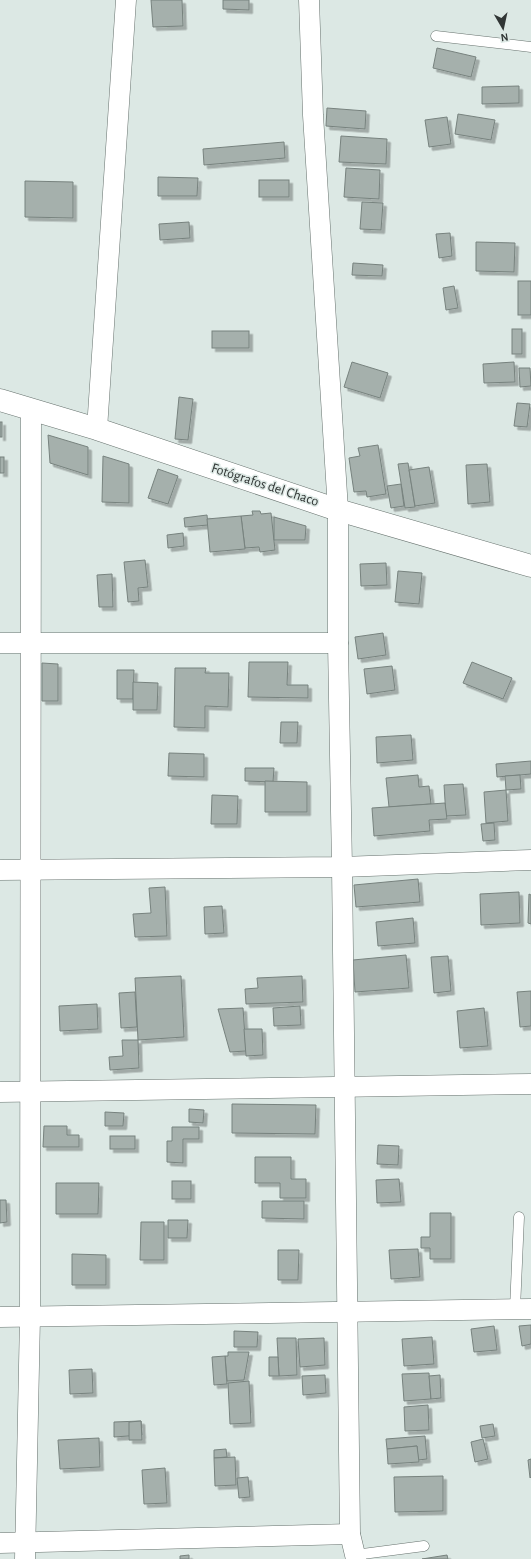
<svg xmlns="http://www.w3.org/2000/svg" width="531" height="1559" viewBox="0 0 531 1559" font-family="'Alegreya Sans',sans-serif">
<defs>
<filter id="shadow"><feDropShadow dx="3.5" dy="3.5" stdDeviation="0" flood-color="#0004"/></filter>
</defs>
<rect width="100%" height="100%" fill="#dce8e4"/>
<!-- building -->
<g fill="#a5b0ac" stroke="#77827e" filter="url(#shadow)">
<path d="M151,0H182L183,26L153,27Z"/>
<path d="M223,0H249V10L223,9Z"/>
<path d="M437,48L476,57L471,77L433,68Z"/>
<path d="M519,86V103L482,104V87Z"/>
<path d="M327,108L366,111L365,129L326,126Z"/>
<path d="M458,114L495,120L491,140L455,134Z"/>
<path d="M447,117L451,144L429,147L425,120Z"/>
<path d="M341,136L387,139L386,164L339,162Z"/>
<path d="M284,142L285,158L204,165L203,149Z"/>
<path d="M346,168L380,170L379,199L344,197Z"/>
<path d="M158,177L198,178L197,196H158Z"/>
<rect x="259" y="180" width="30" height="17"/>
<path d="M25,181L73,182V218L25,217Z"/>
<path d="M362,202L383,203L381,230L360,229Z"/>
<path d="M189,222L190,238L160,240L159,224Z"/>
<path d="M450,233L452,256L439,258L436,234Z"/>
<path d="M476,242L515,243L514,272L476,271Z"/>
<path d="M353,263L383,265L382,276L352,275Z"/>
<rect x="518" y="281" width="13" height="34"/>
<path d="M454,286L458,308L446,310L443,288Z"/>
<rect x="512" y="329" width="10" height="25"/>
<rect x="212" y="331" width="37" height="17"/>
<path d="M352,362L388,373L380,398L344,387Z"/>
<path d="M514,362L515,382L484,383L483,364Z"/>
<path d="M519,368H530L531,386L520,387Z"/>
<path d="M179,397L193,399L188,440L175,439Z"/>
<path d="M517,403L530,404L527,427L514,426Z"/>
<rect x="0" y="422" width="2" height="15"/>
<path d="M48,435L88,447V475L50,463Z"/>
<path d="M378,445L386,494L367,497L366,491L354,492L349,458L360,456L358,448Z"/>
<path d="M103,456L129,464V503L102,502Z"/>
<rect x="0" y="457" width="4" height="16"/>
<path d="M408,463L415,507L405,508L398,464Z"/>
<path d="M487,464L490,502L468,504L466,465Z"/>
<path d="M429,467L435,503L415,506L409,470Z"/>
<path d="M158,469L178,476L168,504L148,498Z"/>
<path d="M401,484L404,506L391,508L387,486Z"/>
<path d="M252,511H260L261,514L271,513L275,550L260,552L259,547L245,548L241,516L253,515Z"/>
<path d="M207,515L208,525L185,527L184,518Z"/>
<path d="M241,516L245,549L210,552L207,519Z"/>
<path d="M274,517L306,526L305,540H274Z"/>
<path d="M183,533L184,546L168,548L167,535Z"/>
<path d="M145,560L148,587L138,588L139,601L128,602L124,562Z"/>
<path d="M386,563L387,585L361,586L360,564Z"/>
<path d="M398,571L422,573L419,604L395,602Z"/>
<path d="M112,574L113,607H99L97,575Z"/>
<path d="M383,633L386,655L358,659L355,637Z"/>
<path d="M249,662H288L287,685H308V698L248,697Z"/>
<path d="M472,662L512,678L503,699L463,683Z"/>
<path d="M42,663L58,664V701H42Z"/>
<path d="M392,666L395,690L367,694L364,669Z"/>
<path d="M175,668H206L205,673H229L228,707L205,706V728L174,727Z"/>
<path d="M117,670H134L133,699H117Z"/>
<path d="M133,682L158,683L157,710H133Z"/>
<path d="M281,722H298L297,743H280Z"/>
<path d="M411,735L413,760L377,763L376,737Z"/>
<path d="M169,753L204,754V777L168,776Z"/>
<path d="M531,761V774L497,777L496,764Z"/>
<path d="M245,768H274L273,782L245,781Z"/>
<path d="M418,775L419,787L429,786L431,804L389,807L386,778Z"/>
<path d="M520,775L521,789L506,790L505,776Z"/>
<path d="M265,781L307,782V812H265Z"/>
<path d="M463,784L466,815L446,816L444,785Z"/>
<path d="M506,790L508,821L486,823L484,792Z"/>
<path d="M212,795L238,796L237,824H211Z"/>
<path d="M445,803L447,819L429,820L430,831L374,836L372,808Z"/>
<path d="M494,823L495,840L483,841L481,824Z"/>
<path d="M418,879L420,902L356,907L354,885Z"/>
<path d="M165,887L167,936L135,937L133,914L151,913L149,888Z"/>
<path d="M519,892L520,923L481,925L480,894Z"/>
<path d="M529,894L531,895V924L528,923Z"/>
<path d="M222,906L224,933L205,934L204,907Z"/>
<path d="M413,918L415,943L378,946L376,922Z"/>
<path d="M406,955L409,988L355,992L353,960Z"/>
<path d="M448,956L451,991L434,993L431,957Z"/>
<path d="M181,976L184,1037L138,1040L135,978Z"/>
<path d="M302,976L303,1002L246,1004L245,989L258,988L257,978Z"/>
<path d="M531,991V1026L520,1027L517,992Z"/>
<path d="M135,992L137,1027L121,1028L119,993Z"/>
<path d="M97,1004L98,1029L60,1031L59,1006Z"/>
<path d="M300,1006L301,1025L274,1026L273,1008Z"/>
<path d="M243,1008L246,1051L230,1052L218,1009Z"/>
<path d="M484,1008L488,1046L460,1048L457,1011Z"/>
<path d="M244,1029H262L263,1055L246,1056Z"/>
<path d="M122,1040H138L139,1068L110,1070L109,1057L123,1056Z"/>
<path d="M232,1104L316,1105L315,1134L232,1133Z"/>
<path d="M189,1109L204,1110L203,1123L189,1122Z"/>
<path d="M105,1112L124,1113L123,1126H105Z"/>
<path d="M44,1126H67V1135H79V1147H43Z"/>
<path d="M172,1127H199V1139H183V1163L167,1162V1141H172Z"/>
<rect x="110" y="1136" width="25" height="13"/>
<path d="M378,1145L399,1146L398,1165L377,1164Z"/>
<path d="M255,1157H291V1179H306V1198H280V1183H255Z"/>
<path d="M399,1179L401,1202L377,1203L376,1180Z"/>
<rect x="172" y="1181" width="19" height="18"/>
<path d="M56,1183H99L98,1214H56Z"/>
<path d="M0,1200H6L7,1222L0,1223Z"/>
<path d="M262,1201H304V1219L262,1218Z"/>
<path d="M430,1213H451V1259H430V1248H421V1237H430Z"/>
<path d="M168,1220H188L187,1238H168Z"/>
<path d="M141,1222H164V1260H140Z"/>
<path d="M418,1249L420,1277L391,1279L389,1250Z"/>
<path d="M278,1250H299L298,1280H278Z"/>
<path d="M72,1254L106,1255V1285H72Z"/>
<path d="M531,1325V1344L522,1346L519,1326Z"/>
<path d="M494,1326L497,1350L474,1352L471,1329Z"/>
<path d="M234,1331L258,1332L257,1347H234Z"/>
<path d="M432,1337L434,1364L404,1366L402,1339Z"/>
<path d="M277,1338H296L297,1375L279,1376Z"/>
<path d="M324,1338L325,1365L300,1367L298,1339Z"/>
<path d="M228,1352H249L244,1380L227,1381L225,1356H228Z"/>
<path d="M225,1356L227,1384L214,1385L212,1357Z"/>
<path d="M269,1357H278L279,1376H269Z"/>
<path d="M92,1369L93,1393L70,1394L69,1370Z"/>
<path d="M429,1373L431,1399L404,1401L402,1374Z"/>
<path d="M325,1375L326,1393L303,1395L302,1376Z"/>
<path d="M440,1375L441,1398L431,1399L429,1376Z"/>
<path d="M249,1381L251,1423L230,1424L228,1383Z"/>
<path d="M428,1405L429,1430L405,1431L404,1407Z"/>
<path d="M141,1421L142,1435L114,1437V1422Z"/>
<path d="M141,1421L142,1440H129V1422Z"/>
<path d="M493,1424L495,1436L482,1438L480,1426Z"/>
<path d="M425,1436L427,1459L418,1460L417,1446L387,1449L386,1439Z"/>
<path d="M99,1438L100,1467L60,1469L58,1440Z"/>
<path d="M483,1439L488,1459L475,1462L471,1442Z"/>
<path d="M417,1446L419,1462L388,1464L387,1449Z"/>
<path d="M226,1449L227,1457L214,1458V1450Z"/>
<path d="M235,1457L236,1485L215,1486L214,1458Z"/>
<path d="M531,1459V1477L530,1478L528,1460Z"/>
<path d="M165,1468L167,1503L144,1504L142,1470Z"/>
<path d="M443,1476V1511L395,1512L394,1477Z"/>
<path d="M248,1477L250,1497L239,1498L237,1478Z"/>
<path d="M189,1555V1559H180V1556Z"/>
<path d="M447,1555L448,1559H422Z"/>
</g>
<g fill="none" stroke-linecap="round" stroke-linejoin="round">
<!-- lane casing -->
<g stroke="#67726e" stroke-width="11">
<g id="lane">
<path d="M436,36L531,47"/>
<path d="M515,1309L519,1217"/>
<path d="M355,1555L424,1546"/>
</g>
</g>
<!-- street casing -->
<g stroke="#67726e" stroke-width="21">
<g id="street">
<path d="M309,0L313,115L338,510V643L342,867L350,1534L356,1559"/>
<path d="M97,429L126,0"/>
<path d="M0,643H338"/>
<path d="M0,870L342,867L531,860"/>
<path d="M0,1092L531,1084"/>
<path d="M0,1317L531,1309"/>
<path d="M0,1543L350,1534"/>
<path d="M25,1559L30,1317L31,410"/>
</g>
</g>
<!-- secondary casing -->
<g stroke="#67726e" stroke-width="23">
<path id="secondary" d="M0,400L97,429L338,510L531,566"/>
</g>
<!-- lane -->
<use href="#lane" stroke="#fff" stroke-width="10"/>
<!-- street -->
<use href="#street" stroke="#fff" stroke-width="20"/>
<!-- secondary -->
<use href="#secondary" stroke="#fff" stroke-width="22"/>
</g>
<g text-anchor="middle" dominant-baseline="central" stroke-width="3" stroke-linejoin="round" paint-order="stroke">
<!-- street labels -->
<g font-size="14" fill="#313635" stroke="#dce8e4">
<text transform="translate(265 485) rotate(18)">Fotógrafos del Chaco</text>
</g>
</g>
<!-- north arrow -->
<g transform="translate(503 28) rotate(171)" stroke="#dce8e4" stroke-width="3" paint-order="stroke">
<path d="M0-3L7 15L0 10L-7 15Z" fill="#313635"/>
<text y="-6" font-size="11" font-weight="bold" text-anchor="middle" fill="#313635">N</text>
</g>
</svg>
